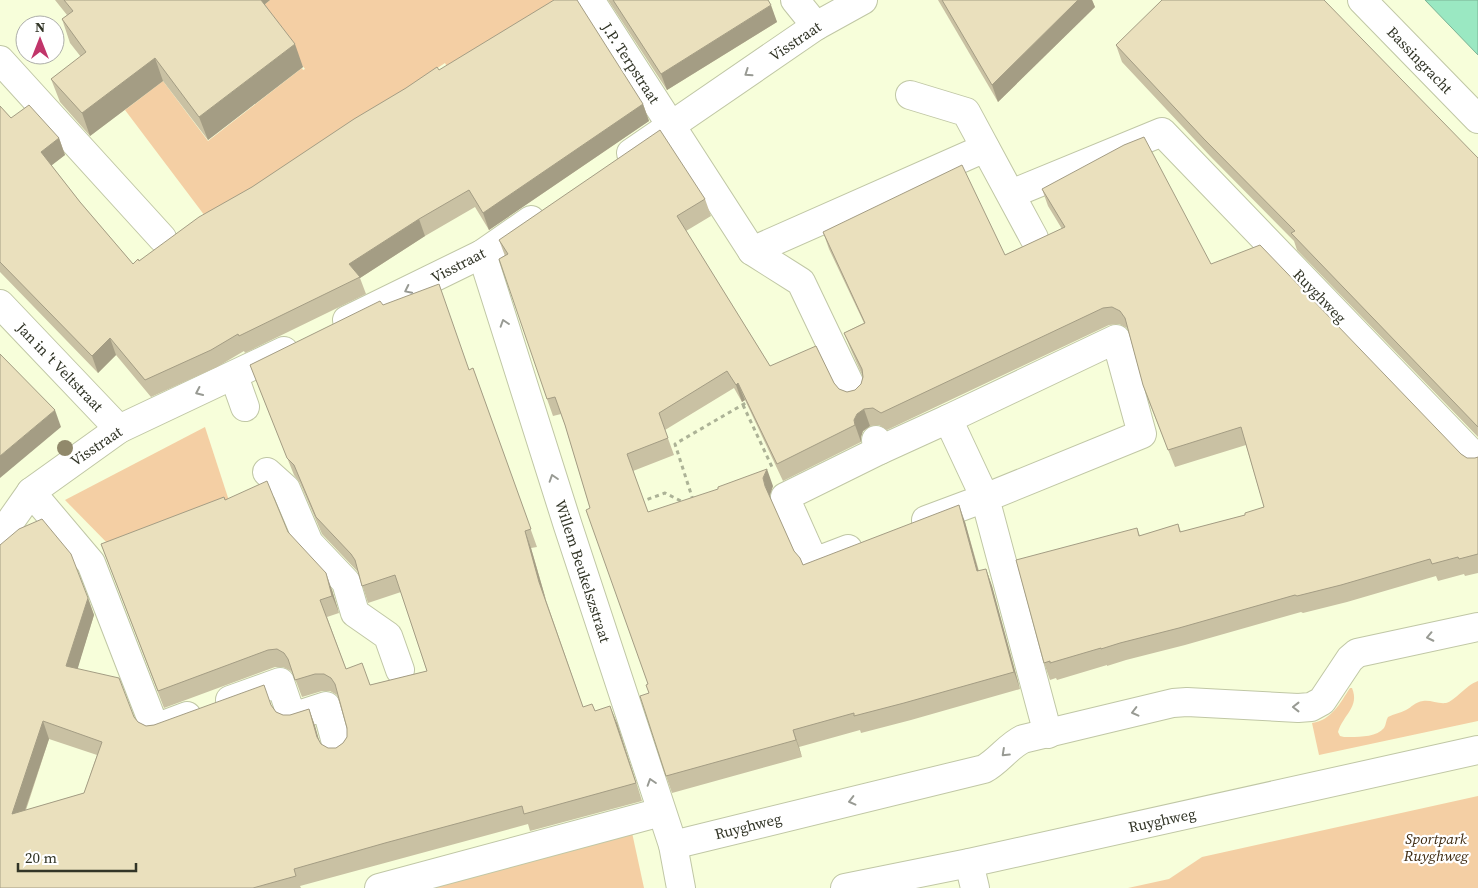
<svg xmlns="http://www.w3.org/2000/svg" width="1478" height="888" viewBox="0 0 1478 888" font-family="'Source Serif 4',serif">
<rect width="100%" height="100%" fill="#f7feda"/>
<!-- green -->
<g fill="#f4cfa4">
<path d="M270,0H564L449,70L445,63L208,220L125,110L163,81L208,141L302,68L303,70L305,69L259,9Z"/>
<path d="M205,427L233,513L118,554L65,500Z"/>
<path d="M1478,681V721L1319,755L1312,723C1332,720 1340,703 1350,688H1352C1360,707 1343,715 1338,732L1340,736L1344,737C1355,737 1376,738 1384,728C1386,725 1386,720 1388,717C1394,714 1400,713 1406,710C1412,707 1415,702 1423,701C1431,700 1438,704 1446,703C1455,701 1466,685 1478,681Z"/>
<path d="M1478,796V888H1128L1169,879L1202,857Z"/>
<path d="M631,828L644,888H406Z"/>
</g>
<!-- water -->
<path fill="#9ae8c2" stroke="#7bb294" d="M1425,0H1478V55Z"/>
<g fill="none" stroke-linecap="round" stroke-linejoin="round">
<!-- minor casing -->
<g stroke="#c0c7a5" stroke-width="30">
<g id="minor">
<path d="M590,0L752,251L801,282L854,393"/>
<path d="M795,0L816,26"/>
<path d="M1362,0L1478,119"/>
<path d="M0,60L162,238"/>
<path d="M910,95L966,112L1034,238"/>
<path d="M631,153L816,26L863,0"/>
<path d="M1011,194L1162,132L1478,460"/>
<path d="M752,251L985,148"/>
<path d="M482,254L568,526L673,845L681,888"/>
<path d="M0,304L119,429"/>
<path d="M347,320L482,254L531,220"/>
<path d="M234,376L245,407"/>
<path d="M948,419L1116,339L1142,434L985,498L1048,734"/>
<path d="M880,450L948,419L985,498L926,520"/>
<path d="M267,472L286,489L309,543L346,582L355,613L388,636L400,670"/>
<path d="M31,492L91,563L155,728L187,716"/>
<path d="M0,536L31,492L119,429L284,351"/>
<path d="M848,549L814,562L785,497L880,450L876,440"/>
<path d="M230,700L280,682L292,717L326,706L338,750"/>
<path d="M673,845L984,769C999,761 1008,746 1023,739L1173,703L1187,702L1298,708L1311,707L1322,701L1350,659L1357,653L1478,627"/>
<path d="M969,863L975,888"/>
<path d="M379,888L661,812"/>
<path d="M845,888L969,863L1478,750"/>
</g>
</g>
<!-- path -->
<g stroke="#acb296" stroke-width="3" stroke-dasharray="4 4" stroke-linecap="butt">
<path d="M743,405L772,467"/>
<path d="M693,500L675,444L749,401"/>
<path d="M640,502L665,493L683,502"/>
</g>
<!-- minor -->
<use href="#minor" stroke="#fff" stroke-width="28"/>
</g>
<!-- trees -->
<circle fill="#91896b" cx="65" cy="448" r="8"/>
<!-- wall -->
<g fill="#c9c1a3" fill-rule="evenodd">
<path d="M55,0H270L265,4L303,67L208,140L163,81L90,136L60,102L51,79L81,57L70,43L62,19L67,15Z"/>
<path d="M608,0H768L777,22L667,90Z"/>
<path d="M938,0H1092L1095,7L998,102Z"/>
<path d="M1116,45L1478,158V437L1297,250L1294,241L1210,156L1122,62Z"/>
<path d="M439,70L643,104L649,121L489,230L475,207L425,236L360,278L366,294L245,353L244,351L217,367L151,397L116,355L98,373L0,272V106L11,118L59,138L65,155L51,165L80,202L133,264L139,261L252,187Z"/>
<path d="M1042,189L1211,264L1461,454L1467,458H1475L1478,457V573L1465,576L1464,574L1438,581L1436,576L1347,602L1303,613L1301,612L1185,645L1126,660L1107,666V665L1057,680L1056,678L1050,680L1044,663L1137,528L1140,536L1178,524L1181,532L1245,515L1264,507L1246,445L1175,467L1149,402L1128,330L1127,328L1119,324L1109,325L887,430L879,425L870,426L863,431L861,437V442L783,481L745,400L742,402L734,388L665,430L674,455L633,471L648,512L773,486L770,495V499L794,551L803,565L965,522L979,571L986,569L992,586L1020,689L911,720L861,733L860,730L799,747L802,757L672,793L666,776L649,693L648,684L590,508L565,425L561,414L553,416L547,399L505,256L499,240L705,199L711,216L686,231L770,366L834,383L839,389L847,392L855,390L861,384L863,377L851,350L844,333L864,323L829,249L823,232L1005,255L1062,229L1048,206Z"/>
<path d="M383,305L469,370L473,368L537,547L531,548L546,600L583,707L595,711L617,723L642,801L530,831L528,824L300,886L301,888H0V545L88,598L94,615L77,669L134,717L138,722L146,726L154,725L272,706L276,712L283,715H290L309,709L315,726L319,741L321,744L328,748H336L343,743L347,737V728L337,695L330,691H322L302,697L294,676L291,671L283,667H275L164,708L101,544L225,500L288,532L332,590L339,613L327,617L346,669L370,685L427,671L401,592L368,603L358,572L322,534L300,483L294,475L250,365ZM49,739L97,755L84,793L26,810Z"/>
</g>
<!-- shaded-wall -->
<g fill="#a49d84">
<path d="M256,0H270L259,9Z"/>
<path d="M1078,0H1092L1095,7L998,102L992,85Z"/>
<path d="M771,5L777,22L667,90L661,74Z"/>
<path d="M295,44L303,67L208,140L199,117Z"/>
<path d="M155,58L163,81L90,136L82,113Z"/>
<path d="M643,104L649,121L489,230L483,213Z"/>
<path d="M59,138L65,155L47,169L41,152Z"/>
<path d="M419,219L425,236L360,278L349,264Z"/>
<path d="M110,338L116,355L98,373L92,356Z"/>
<path d="M738,383L745,400L742,402L736,385Z"/>
<path d="M864,409L870,426L863,431L861,437V442L855,425L854,420L857,414Z"/>
<path d="M55,410L61,427L0,478V456Z"/>
<path d="M767,469L773,486L770,495L771,503L765,486L763,478Z"/>
<path d="M959,505L965,522L983,588L977,571Z"/>
<path d="M525,531L531,548L546,600L539,582Z"/>
<path d="M986,569L992,586L1020,689L1014,672Z"/>
<path d="M326,573L332,590L339,613L332,596Z"/>
<path d="M88,598L94,615L73,684L66,666Z"/>
<path d="M610,706L617,723L642,801L636,783Z"/>
<path d="M309,709L315,726L323,754L317,737Z"/>
<path d="M43,721L49,739L18,831L12,814Z"/>
<path d="M793,730L799,747L802,757L796,740Z"/>
</g>
<!-- building -->
<g fill="#eae0bd" stroke="#a49d84" fill-rule="evenodd">
<path d="M64,0H261L295,44L199,117L155,58L82,113L51,79L86,52L62,19L73,11Z"/>
<path d="M554,0H577L643,104L483,213L469,190L419,219L349,264L360,277L239,336L238,334L211,350L145,380L110,338L92,356L0,262V106L11,118L29,105L59,138L41,152L80,202L133,264L138,259L139,261L199,217L252,187L354,119L406,88L437,67L439,70Z"/>
<path d="M613,0H768L771,5L661,74Z"/>
<path d="M942,0H1078L992,85Z"/>
<path d="M1162,0H1324L1478,158V427L1291,233L1295,231L1204,139L1116,45Z"/>
<path d="M660,130L705,199L677,216L770,366L816,346L834,383L839,389L847,392L855,390L861,384L863,377L862,369L844,333L865,323L823,232L962,165L1005,255L1065,227L1042,189L1124,145L1144,137L1211,264L1260,245L1461,454L1467,458H1475L1478,457V554L1459,559L1458,557L1432,564L1430,559L1341,585L1297,596L1295,595L1179,628L1120,643L1101,649V648L1050,663V661L1044,663L1016,560L1137,528L1139,536L1178,524L1180,532L1245,515V513L1264,507L1241,427L1168,450L1143,385L1125,318L1120,311L1112,307L1103,308L881,413L873,408L864,409L857,414L854,420L855,425L777,464L738,383L736,385L727,371L659,413L668,438L627,454L648,512L718,489V487L767,469L763,478L765,486L794,551L800,558L803,565L959,505L977,571L986,569L1014,672L904,703L854,716V713L793,730L796,740L666,776L640,696L649,693L646,685L648,684L586,510L590,508L565,425L555,397L547,399L499,259L508,254L499,240Z"/>
<path d="M439,284L469,370L473,368L531,529L525,531L539,582L583,707L592,704L595,711L610,706L636,783L524,814L522,806L385,843L294,869L296,876L253,888H0V545L19,529L42,519L71,554L88,598L66,666L119,678L134,717L138,722L146,726L154,725L264,685L271,705L276,712L283,715H290L309,709L317,737L321,744L328,748H336L343,743L347,737V728L335,684L331,678L324,674H315L295,680L288,659L284,653L277,649L268,650L158,691L101,544L224,497L225,500L267,481L288,532L326,573L332,596L320,600L346,669L362,663L370,685L427,671L395,575L362,586L355,560L351,554L316,517L294,465L287,458L250,365L380,301L383,305ZM43,721L102,742L84,793L12,814Z"/>
<path d="M0,354L55,410L0,456Z"/>
</g>
<!-- one-way arrows -->
<defs><path id="oneway-chevron" d="M-2-3.5L2.5 0L-2 3.5" fill="none" stroke-width="1.6" stroke-linecap="round" stroke-linejoin="round" transform="scale(1.25)"/></defs>
<g stroke="#989a93">
<use href="#oneway-chevron" transform="translate(748 73) rotate(146)"/>
<use href="#oneway-chevron" transform="translate(408 290) rotate(154)"/>
<use href="#oneway-chevron" transform="translate(504 323) rotate(-108)"/>
<use href="#oneway-chevron" transform="translate(199 392) rotate(155)"/>
<use href="#oneway-chevron" transform="translate(553 478) rotate(-108)"/>
<use href="#oneway-chevron" transform="translate(1430 637) rotate(168)"/>
<use href="#oneway-chevron" transform="translate(1296 707) rotate(180)"/>
<use href="#oneway-chevron" transform="translate(1135 712) rotate(166)"/>
<use href="#oneway-chevron" transform="translate(1005 753) rotate(137)"/>
<use href="#oneway-chevron" transform="translate(651 782) rotate(-108)"/>
<use href="#oneway-chevron" transform="translate(852 801) rotate(166)"/>
</g>
<g text-anchor="middle" dominant-baseline="central" stroke-width="4.5" stroke-linejoin="round" paint-order="stroke">
<!-- street labels -->
<g font-size="15" fill="#323527" stroke="#fff">
<text transform="translate(795 41) rotate(-34)">Visstraat</text>
<text transform="translate(1420 60) rotate(46)">Bassingracht</text>
<text transform="translate(631 63) rotate(57)">J.P. Terpstraat</text>
<text transform="translate(458 265) rotate(-27)">Visstraat</text>
<text transform="translate(1320 296) rotate(46)">Ruyghweg</text>
<text transform="translate(60 367) rotate(46)">Jan in 't Veltstraat</text>
<text transform="translate(96 446) rotate(-34)">Visstraat</text>
<text transform="translate(583 571) rotate(72)">Willem Beukelszstraat</text>
<text transform="translate(1162 820) rotate(-12)">Ruyghweg</text>
<text transform="translate(748 826) rotate(-14)">Ruyghweg</text>
</g>
<!-- park labels -->
<g font-size="15" font-style="italic" fill="#3e2a10" stroke="#fff">
<text x="1436" y="838">Sportpark<tspan x="1436" dy="17">Ruyghweg</tspan></text>
</g>
</g>
<!-- north arrow -->
<g transform="translate(40 40)"><circle r="24" fill="#ffffff" stroke="#adaea9"/>
<path d="M0-4L9 19L0 12L-9 19Z" fill="#c1356a"/>
<text y="-8" font-size="14" font-weight="bold" text-anchor="middle" fill="#323527">N</text>
</g>
<!-- scale -->
<path d="M18 863v8h118v-8" fill="none" stroke="#323527" stroke-width="2.5"/>
<text x="25" y="863" font-size="15" fill="#323527" stroke="#ffffff" stroke-width="4" paint-order="stroke">20 m</text>
</svg>
